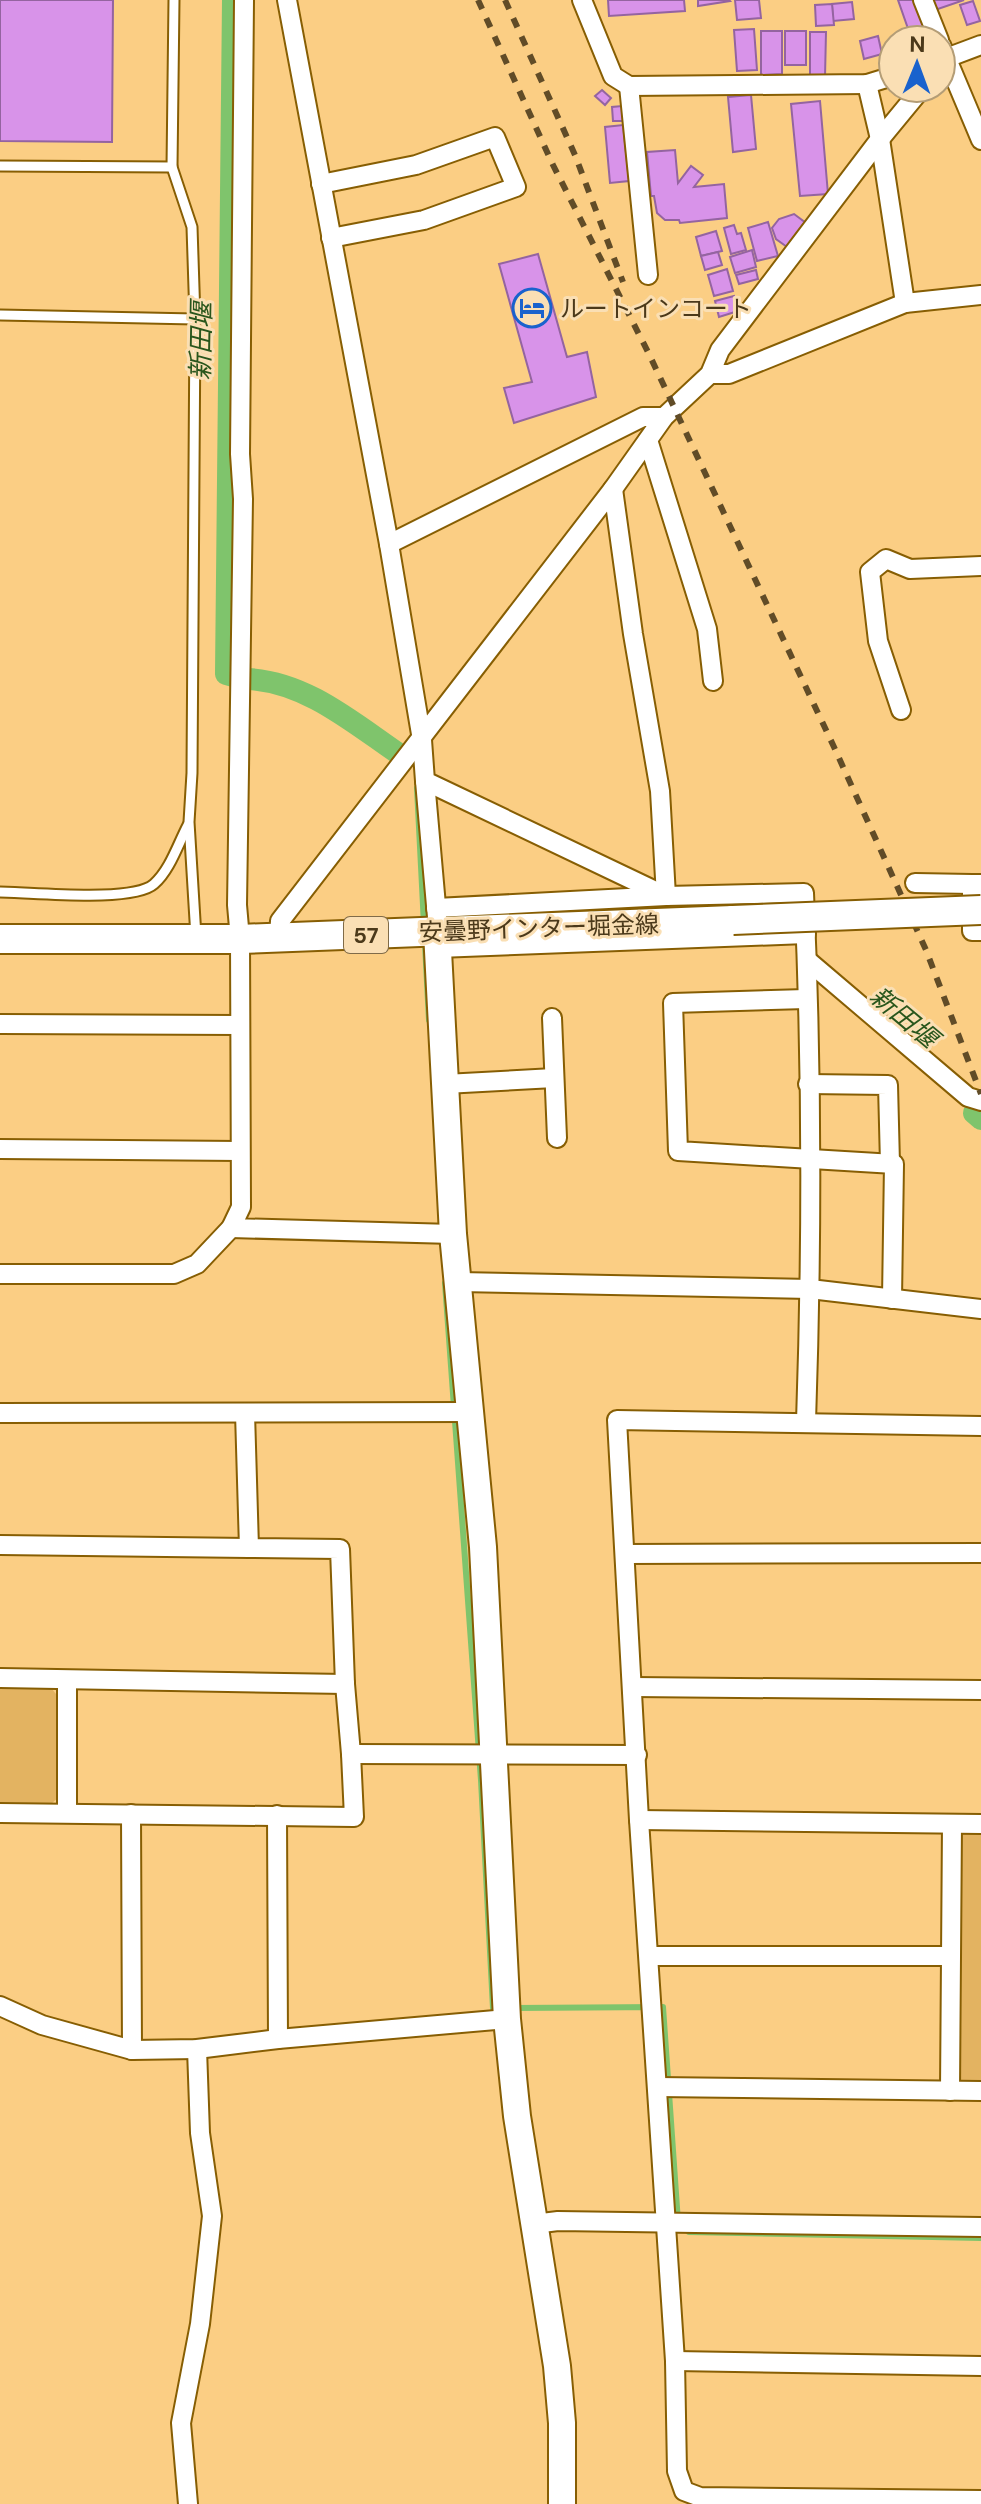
<svg xmlns="http://www.w3.org/2000/svg" width="981" height="2504" viewBox="0 0 981 2504" font-family="'DM Sans','Noto Sans JP',sans-serif">
<rect width="100%" height="100%" fill="#fbce84"/>
<!-- green -->
<g fill="#e3b361">
<path d="M0,1688L52,1689L60,1699V1796L51,1804L0,1802Z"/>
<path d="M962,1834H981V2081H961Z"/>
</g>
<g fill="none" stroke-linecap="round" stroke-linejoin="round">
<!-- stream -->
<g stroke="#7fc46c" stroke-width="6">
<path d="M417,788L424,925"/>
<path d="M425,944L429,1020"/>
<path d="M445,1283L481,1780L493,2008H499"/>
<path d="M514,2008L663,2007L678,2222"/>
<path d="M689,2232L981,2238"/>
</g>
<!-- canal -->
<g stroke="#7fc46c" stroke-width="22">
<path d="M233,676L226,674L233,0"/>
<path d="M248,679C306,682 352,722 399,754"/>
<path d="M974,1113L981,1119"/>
</g>
</g>
<!-- building -->
<g fill="#d893e9" stroke="#9464a0" stroke-width="2">
<path d="M0,0H113L112,142L0,141Z"/>
<path d="M608,0H684L685,11L609,16Z"/>
<path d="M698,0H729L730,1L698,6Z"/>
<path d="M735,0H759L761,18L737,20Z"/>
<path d="M898,0H920L935,40H912Z"/>
<path d="M931,0H964L935,10Z"/>
<path d="M973,1L980,21L967,25L960,5Z"/>
<path d="M852,2L854,19L833,21L832,4Z"/>
<path d="M832,4L834,25L816,26L815,5Z"/>
<path d="M754,29L757,70L737,71L734,30Z"/>
<path d="M761,31H782V74L761,75Z"/>
<rect x="785" y="31" width="21" height="34"/>
<path d="M810,32H826L825,77L810,76Z"/>
<path d="M878,36L882,54L864,59L860,41Z"/>
<path d="M602,90L611,98L605,105L595,96Z"/>
<path d="M751,95L756,149L733,152L728,97Z"/>
<path d="M820,101L828,194L800,196L791,104Z"/>
<path d="M622,106L623,121H613L612,107Z"/>
<path d="M623,125L629,181L610,183L605,127Z"/>
<path d="M675,150L678,183L691,166L703,175L694,187L724,184L727,218L680,223L679,220H665L657,213L654,196H651L647,152Z"/>
<path d="M794,214L806,223L787,247L776,239L772,228L779,219Z"/>
<path d="M768,222L778,256L757,261L748,228Z"/>
<path d="M734,225L737,234L741,233L746,250L731,254L724,228Z"/>
<path d="M716,231L722,251L701,256L696,237Z"/>
<path d="M752,250L756,267L735,273L730,257Z"/>
<path d="M718,252L722,265L705,270L701,256Z"/>
<path d="M538,254L567,357L587,352L596,397L514,423L504,388L532,382L499,264Z"/>
<path d="M727,269L733,291L714,296L708,275Z"/>
<path d="M756,270L758,279L739,284L736,275Z"/>
<path d="M734,296L738,311L719,317L715,301Z"/>
</g>
<g fill="none" stroke-linecap="round" stroke-linejoin="round">
<!-- lane casing -->
<g stroke="#875e03" stroke-width="13">
<g id="lane">
<path d="M174,0L172,167L192,227L195,319L192,773L189,822L196,937"/>
<path d="M0,166L172,167"/>
<path d="M0,315L195,319"/>
<path d="M0,892C31,892 133,903 154,884C170,870 178,844 188,825"/>
</g>
</g>
<!-- street casing -->
<g stroke="#875e03" stroke-width="22">
<g id="street">
<path d="M244,0L240,454L243,499L237,905L240,939L241,1207L231,1228L453,1234"/>
<path d="M287,0L389,544L422,740L425,781L666,896"/>
<path d="M582,0L613,76L629,86L867,84L893,76"/>
<path d="M923,0L939,40"/>
<path d="M941,45L981,140"/>
<path d="M941,60L981,45"/>
<path d="M867,84L880,139L905,303"/>
<path d="M629,86L648,275"/>
<path d="M321,184L416,165L495,137L516,187L424,220L331,238"/>
<path d="M710,374H729L905,303L981,295"/>
<path d="M648,440L707,629L713,681"/>
<path d="M613,489L633,634L660,791L666,896"/>
<path d="M389,544L643,417H664"/>
<path d="M901,710L878,641L870,572L886,559L910,569L981,566"/>
<path d="M425,781L437,917"/>
<path d="M915,883L972,884"/>
<path d="M981,884H972V931H981"/>
<path d="M436,908L666,896L804,893C812,1067 812,1247 806,1422"/>
<path d="M279,938L280,921L613,489L664,417L710,374L720,350L880,139L922,88"/>
<path d="M438,948L806,934"/>
<path d="M807,960L968,1097L981,1101"/>
<path d="M806,999L673,1003L678,1151L894,1164L892,1299"/>
<path d="M552,1018L557,1138"/>
<path d="M0,1024L240,1025"/>
<path d="M445,1084L554,1078"/>
<path d="M808,1084L888,1085L890,1164"/>
<path d="M0,1149L240,1151"/>
<path d="M0,1274H174L197,1264L231,1228"/>
<path d="M459,1282L810,1289L981,1309"/>
<path d="M0,1413L469,1412"/>
<path d="M981,1426L617,1420L639,1820L675,2361L677,2471L684,2491L700,2497L981,2500"/>
<path d="M0,1545L249,1548"/>
<path d="M625,1554L981,1553"/>
<path d="M0,1678L345,1684"/>
<path d="M633,1687L981,1690"/>
<path d="M351,1754L637,1755"/>
<path d="M0,1813L354,1817L351,1754L345,1684L340,1549L249,1548L245,1413"/>
<path d="M67,1813V1680"/>
<path d="M131,1814L132,2050"/>
<path d="M277,1815L278,2039"/>
<path d="M639,1820L981,1824"/>
<path d="M649,1956H950"/>
<path d="M0,2006L42,2025L132,2050L197,2049L278,2039L507,2019"/>
<path d="M657,2087L981,2091"/>
<path d="M950,2091L952,1824"/>
<path d="M534,2224L558,2221L981,2227"/>
<path d="M675,2361L981,2366"/>
<path d="M188,2504L181,2423L200,2324L212,2216L200,2133L197,2049"/>
</g>
</g>
<!-- secondary casing -->
<g stroke="#875e03" stroke-width="30">
<path id="secondary" d="M437,932L453,1234L483,1547L507,2019L517,2116L557,2366L562,2423V2504"/>
</g>
<!-- primary casing -->
<g stroke="#875e03" stroke-width="32">
<path id="primary" d="M0,939H240L733,920"/>
</g>
<!-- lane -->
<use href="#lane" stroke="#fff" stroke-width="9"/>
<!-- street -->
<use href="#street" stroke="#fff" stroke-width="18"/>
<!-- secondary -->
<use href="#secondary" stroke="#fff" stroke-width="26"/>
<!-- primary -->
<use href="#primary" stroke="#fff" stroke-width="28"/>
<!-- rail -->
<g stroke="#614c27" stroke-width="6" stroke-dasharray="10 10" stroke-linecap="butt">
<path d="M478,0L553,165L649,354L834,747L926,950L981,1094"/>
<path d="M505,0L575,155L623,282"/>
</g>
<!-- primary-bridge casing -->
<g stroke="#875e03" stroke-width="32" stroke-linecap="butt">
<path id="primary-bridge" d="M733,920L981,910"/>
</g>
<!-- primary-bridge -->
<use href="#primary-bridge" stroke="#fff" stroke-width="28"/>
</g>
<!-- icons -->
<defs>
<g id="hotel-ring" transform="scale(2)"><circle r="9.5" fill="#fadfb4" stroke="#1962cd" stroke-width="1.5"/><path d="M-6-4.5h1.5V1H6V5H4.5V3h-9V5H-6ZM-4 0a1.8 1.8 0 1 1 3.6 0ZM.5 0V-2.5h3Q6-2.5 6 0Z" fill="#1962cd"/></g>
</defs>
<g fill-rule="evenodd">
<use href="#hotel-ring" x="532" y="308"/>
</g>
<g text-anchor="middle" dominant-baseline="central" stroke-width="6" stroke-linejoin="round" paint-order="stroke">
<!-- shield labels -->
<rect fill="#fadfb4" stroke="#806b48" stroke-width="2" x="344" y="917" width="44" height="36" rx="6"/>
<g font-size="22" font-weight="bold" fill="#4b391a">
<text x="366" y="935">57</text>
</g>
<!-- poi labels -->
<g font-size="24" fill="#4b391a" stroke="#fadfb4" text-anchor="start">
<text x="560" y="308">ルートインコート</text>
</g>
<!-- street labels -->
<g font-size="24" fill="#4b391a" stroke="#fadfb4">
<text transform="translate(539 928) rotate(-2)">安曇野インター堀金線</text>
</g>
<!-- water labels -->
<g font-size="26" font-style="italic" fill="#29561c" stroke="#fadfb4">
<text transform="translate(201 341) rotate(-89)">新田堰</text>
<text transform="translate(904 1017) rotate(40)">新田堰</text>
</g>
</g>
<!-- north arrow -->
<g transform="translate(917 64) rotate(1)"><circle r="38" fill="#fadfb4" stroke="#b49d76" stroke-width="2"/>
<path d="M0-6L14 30L0 20L-14 30Z" fill="#1962cd"/>
<text y="-12" font-size="22" font-weight="bold" text-anchor="middle" fill="#4b391a">N</text>
</g>
</svg>
